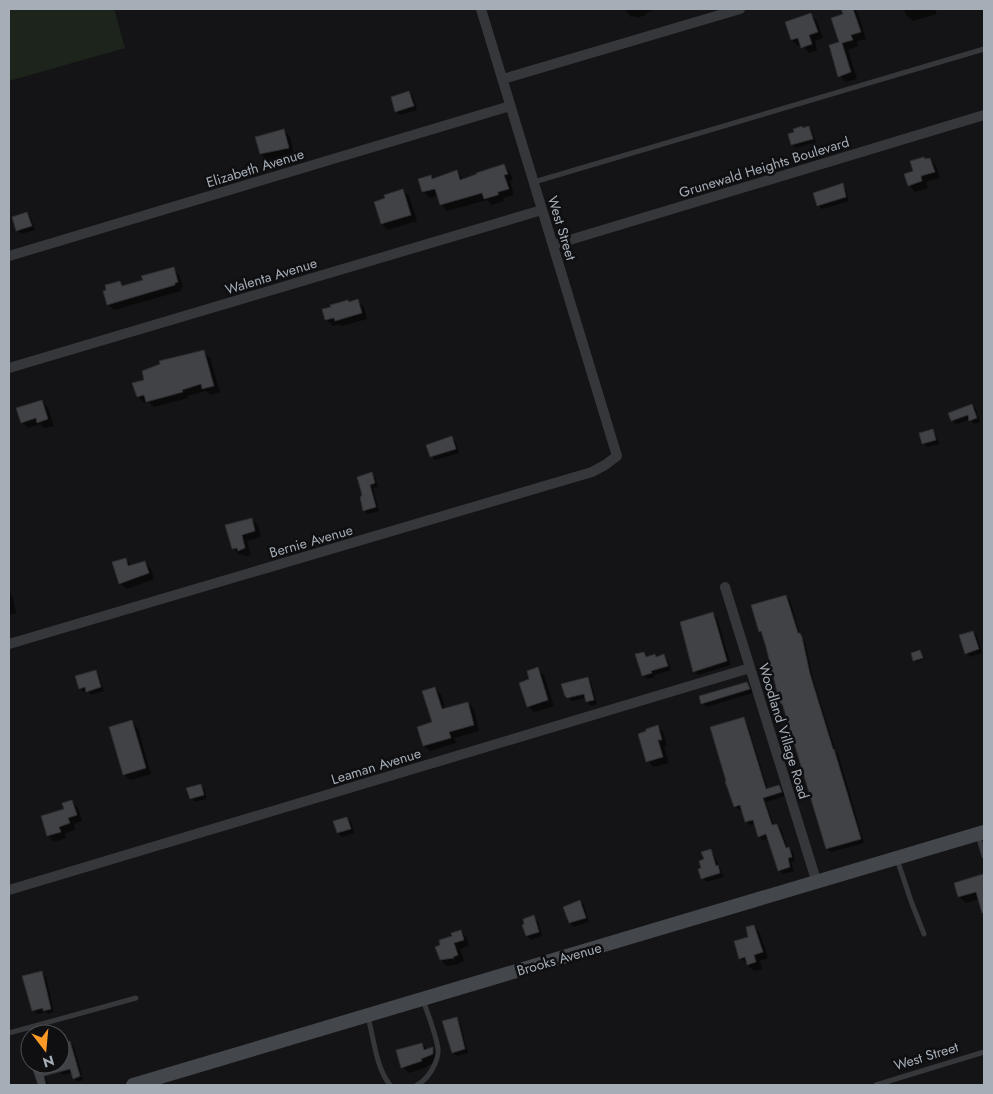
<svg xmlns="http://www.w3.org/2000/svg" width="993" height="1094" viewBox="0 0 993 1094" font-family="Jost,sans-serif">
<rect width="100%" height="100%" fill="#141416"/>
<!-- green -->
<path fill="#1c241c" d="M9,9H114L125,48L9,81Z"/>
<!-- shadow -->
<g fill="#0007">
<path d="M624,9H658L646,13V15L637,18L635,16L631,17Z"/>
<path d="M842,9H854L858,13L866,39L857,41L858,46L848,50L857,79L846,82L840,76V43L844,15Z"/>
<path d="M904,9H935L937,14L913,21L906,15Z"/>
<path d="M811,15L817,21L823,38L815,41L817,50L809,53L802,45L798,46L792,40L787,23Z"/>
<path d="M409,92L413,96L417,110L400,115L396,111Z"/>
<path d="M808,127L812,131L816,142L796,148L792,144L803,129Z"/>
<path d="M284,130L290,137L294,154L268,160L261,154Z"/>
<path d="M930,159L936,166L940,178L926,182L928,188L915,192L909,185L915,172L926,160Z"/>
<path d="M504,166L510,172L513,180L510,181L514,195L503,198L504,201L492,205L487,200L447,211L441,204L438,195L430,198L424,192L420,179L431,176L434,179L457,172L464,180Z"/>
<path d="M842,185L846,189L849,201L822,209L818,205Z"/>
<path d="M403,190L409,196L417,221L388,230L382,224L376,203Z"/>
<path d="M27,214L31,218L35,230L21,234L18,231L14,218Z"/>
<path d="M173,269L179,275L183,288L180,289L181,291L114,310L108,304L120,282L124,286Z"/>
<path d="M357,300L364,307L367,319L342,326L339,324L333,326L326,319L350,303Z"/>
<path d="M203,351L210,358L220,392L210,395L206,391L187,396L188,398L154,407L148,402L144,403L138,396L146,381Z"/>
<path d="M42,401L48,408L54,426L44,428L40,424L28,428L22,422Z"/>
<path d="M972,405L976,409L980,422L974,424L970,420L956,424L952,420Z"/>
<path d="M932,431L936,435L939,444L927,447L923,443Z"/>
<path d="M452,438L456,442L459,453L435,460L431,456Z"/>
<path d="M371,474L375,477L378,487L373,488L379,511L368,514L364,511Z"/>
<path d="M252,519L258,525L261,537L247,541L251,555L245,556L242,554L240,555L233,548Z"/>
<path d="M125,559L132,566L145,562L151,569L154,579L127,589L120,583Z"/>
<path d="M9,592L12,595L16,613L9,615Z"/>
<path d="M786,596L790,600L800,634L805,642L813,679L836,752L838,754L864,843L831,852L827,849L764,635L760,631Z"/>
<path d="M713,614L717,618L731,665L698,675L694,671Z"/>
<path d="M973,632L977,636L982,653L970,657L966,653Z"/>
<path d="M920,651L924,659L916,662L915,660Z"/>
<path d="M644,653L648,657L655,655L657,658L664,656L668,660L671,670L654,675L655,677L647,679L643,675Z"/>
<path d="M538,669L544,675L554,706L534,712L528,706L531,680Z"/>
<path d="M95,672L99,676L104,691L91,695L88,691L84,692L80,688Z"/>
<path d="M587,678L591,682L597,704L591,706L587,702L586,698L572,701L566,695Z"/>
<path d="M747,683L751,687L753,693L706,707L702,703Z"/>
<path d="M435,688L441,694L445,709L468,703L474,709L479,731L454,738L456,743L430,751L424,746L418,728L434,723Z"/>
<path d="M743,719L747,723L768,790L779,787L783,790L785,796L766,802L774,826L777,825L781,829L788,849L793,852L795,861L791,862L794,871L783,874L779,870L769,838L763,840L759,836L755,824L750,825L746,821L742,809L739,810L735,806Z"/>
<path d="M131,722L138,728L151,774L130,780L124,774Z"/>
<path d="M657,726L663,732L667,746H664L669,763L654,767L647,761Z"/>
<path d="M200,785L204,789L207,799L195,802L191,798Z"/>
<path d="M72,801L78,808L82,821L74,824L75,830L65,833L66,838L54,842L48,835Z"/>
<path d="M347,818L351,822L354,833L342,837L338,833Z"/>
<path d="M711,851L714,855L724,877L706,882L703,878V869Z"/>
<path d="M982,875L984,877V915L979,899L966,903L959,897L955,883Z"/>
<path d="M580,901L584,905L589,922L574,927L570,923Z"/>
<path d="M534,917L538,921L542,936L531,940L527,936Z"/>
<path d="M754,926L760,933L768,958L760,961L762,969L754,971L740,958Z"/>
<path d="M461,931L467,938L469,946L460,949L464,961L459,963V964L447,966L441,960L453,937Z"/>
<path d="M42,973L46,977L54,1012L48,1014L46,1012L37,1014L33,1010Z"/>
<path d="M456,1019L460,1023L468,1053L457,1056L453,1052Z"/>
<path d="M70,1043L74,1047L82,1075L74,1077V1079L72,1073L63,1075L59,1071L57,1064H60V1045Z"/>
<path d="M422,1044L428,1050L433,1048L439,1054V1061L427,1066V1067L409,1073L403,1067Z"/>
<path d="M33,1064H42L48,1085H39Z"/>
<path d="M82,1077L83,1080L78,1082L75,1079Z"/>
</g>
<!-- building -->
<g fill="#404246" stroke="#2e2e32">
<path d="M841,9H853L861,32L851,35L853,40L842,43L851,72L838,77L829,45L839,42L831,18L843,14Z"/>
<path d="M811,13L818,32L809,35L812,44L801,48L798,38L791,40L785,22Z"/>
<path d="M409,91L414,106L395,112L391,97Z"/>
<path d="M802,126V128L809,126L813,139L791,145L788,134L794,132L793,129Z"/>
<path d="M284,129L289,148L260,154L255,137Z"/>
<path d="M924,157L925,159L930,158L935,172L921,176L922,181L908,186L904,174L913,171L910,161Z"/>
<path d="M504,164L508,174L504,175L509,189L498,192V195L484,199L482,193L440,205L435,189L422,192L418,179L431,175L432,179L457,170L460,180L477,174L476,173Z"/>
<path d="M843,183L846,197L817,206L813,193Z"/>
<path d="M403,189L411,215L381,224L374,202L385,198L384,195Z"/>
<path d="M27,212L32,226L16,231L12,217Z"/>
<path d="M174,267L178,282L175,283V285L107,305L103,291L106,290L105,285L120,281L122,286L143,280L141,276Z"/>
<path d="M358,299L362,313L335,321L334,318L325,320L322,309L331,307L330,305L348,300L349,302Z"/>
<path d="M204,350L214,386L202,389L201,384L182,390L183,392L146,402L144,395L137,397L132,383L144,380L142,371L160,364L159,361Z"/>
<path d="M42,400L48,419L37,423L36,418L21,423L16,408Z"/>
<path d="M972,404L977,418L969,421L968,415L951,421L948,413Z"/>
<path d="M933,429L936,440L922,444L919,433Z"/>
<path d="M452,436L456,449L430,457L426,445Z"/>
<path d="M372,472L375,483L370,485L376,507L363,511L360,497L362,496L361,491L357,477Z"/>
<path d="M252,518L255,531L242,535L245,548L238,551L237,548L232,549L225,525Z"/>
<path d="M126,558L128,566L145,561L149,573L119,584L112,562Z"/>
<path d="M786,595L798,633H800L802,637L810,674L833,749H834L861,839L826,849L782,703L781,704L778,696L766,647L761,631L759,632L751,605Z"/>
<path d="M713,612L727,661L693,672L680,622Z"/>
<path d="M973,631L979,649L965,654L959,635Z"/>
<path d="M920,650L923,658L913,661L911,653Z"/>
<path d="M644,652L646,657L655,654L656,657L664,654L668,666L651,671L652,673L642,676L635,654Z"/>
<path d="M538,667L548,700L527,707L519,683L529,679L527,671Z"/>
<path d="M96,670L101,687L86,692L85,687L79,689L75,676Z"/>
<path d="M588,677L594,700L586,702L584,694L567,698L565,696L561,684Z"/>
<path d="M747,682L750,689L701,704L699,696Z"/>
<path d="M435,687L442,709L468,702L474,725L449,732L451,738L423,746L417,727L432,722L422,691Z"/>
<path d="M744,717L766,789L779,785L782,792L763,798L772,825L777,824L786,848L789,847L792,857L788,858L790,867L778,871L766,834L758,837L753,820L745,822L740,805L734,807L725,781H726L710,727Z"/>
<path d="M132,720L146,768L123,775L109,727Z"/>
<path d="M658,725L662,740H658L663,757L646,762L638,734L646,731V729Z"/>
<path d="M201,784L204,795L190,799L186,788Z"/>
<path d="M72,800L77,815L68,818L70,823L59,827L61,832L47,836L41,816L64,809L62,803Z"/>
<path d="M347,817L351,829L337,833L333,821Z"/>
<path d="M711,849L716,866L718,865L720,873L701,879L698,869L701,868L699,861L704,859L701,852Z"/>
<path d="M983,874L984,879V913H982L976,892L958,897L954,883Z"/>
<path d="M580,900L586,918L569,923L563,907Z"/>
<path d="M534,915L539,932L526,936L522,925L524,924L523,919Z"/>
<path d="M754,925L763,952L754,955L756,962L747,965L745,957L739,959L734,941L748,937L746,927Z"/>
<path d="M461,930L464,940L454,943L458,955L453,957L454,958L440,960L435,947L440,945L439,940L452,936L451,933Z"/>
<path d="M42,971L51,1009L43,1011V1008L32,1011L22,976Z"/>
<path d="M457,1017L465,1049L452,1053L442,1021Z"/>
<path d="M70,1041L80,1076L73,1079L70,1069L44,1076L46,1085H38L31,1064H60V1044Z"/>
<path d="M422,1043L424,1050L433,1047V1054L421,1059L422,1061L401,1068L396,1050Z"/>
</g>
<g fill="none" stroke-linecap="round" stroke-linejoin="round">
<!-- lane -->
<g stroke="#35373b" stroke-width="5">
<path d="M534,182L984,49"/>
<path d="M978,835L984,856"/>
<path d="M897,859L911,901L924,934"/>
<path d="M368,1017C374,1039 376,1068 390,1085"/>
<path d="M9,1033L136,998"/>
<path d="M417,1085C428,1080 439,1061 438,1049C437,1038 427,1011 423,1000"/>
<path d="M876,1085L984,1052"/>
</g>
<!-- street -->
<g stroke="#35373b" stroke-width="10">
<path d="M503,79L740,9"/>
<path d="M553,245L984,115"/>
<path d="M9,256L510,106"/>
<path d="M9,368L542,210"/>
<path d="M725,587L817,883"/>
<path d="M9,644L592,472L605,465L617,456L481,9"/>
<path d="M9,890L750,668"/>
</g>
<!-- secondary -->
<path stroke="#43464b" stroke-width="14" d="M133,1085L984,832"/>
</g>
<g text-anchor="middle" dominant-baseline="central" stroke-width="5" stroke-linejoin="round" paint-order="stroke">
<!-- street labels -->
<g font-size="14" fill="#a5adb7" stroke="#0f0f11">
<text transform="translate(764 167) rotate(-17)">Grunewald Heights Boulevard</text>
<text transform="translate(255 168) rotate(-17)">Elizabeth Avenue</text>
<text transform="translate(562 228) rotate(73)">West Street</text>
<text transform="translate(271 276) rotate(-17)">Walenta Avenue</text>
<text transform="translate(311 541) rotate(-16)">Bernie Avenue</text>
<text transform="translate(784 731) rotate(73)">Woodland Village Road</text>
<text transform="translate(376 766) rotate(-17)">Leaman Avenue</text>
<text transform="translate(559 959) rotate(-16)">Brooks Avenue</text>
<text transform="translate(926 1056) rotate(-17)">West Street</text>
</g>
</g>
<!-- border -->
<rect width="993" height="1094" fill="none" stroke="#a5adb7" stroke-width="20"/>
<!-- north arrow -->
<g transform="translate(45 1049) rotate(164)"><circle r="24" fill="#0f0f11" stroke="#4b4e53"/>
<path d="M0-4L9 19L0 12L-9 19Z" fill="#fb9a27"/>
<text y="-8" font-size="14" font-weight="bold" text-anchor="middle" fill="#a5adb7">N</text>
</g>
</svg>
